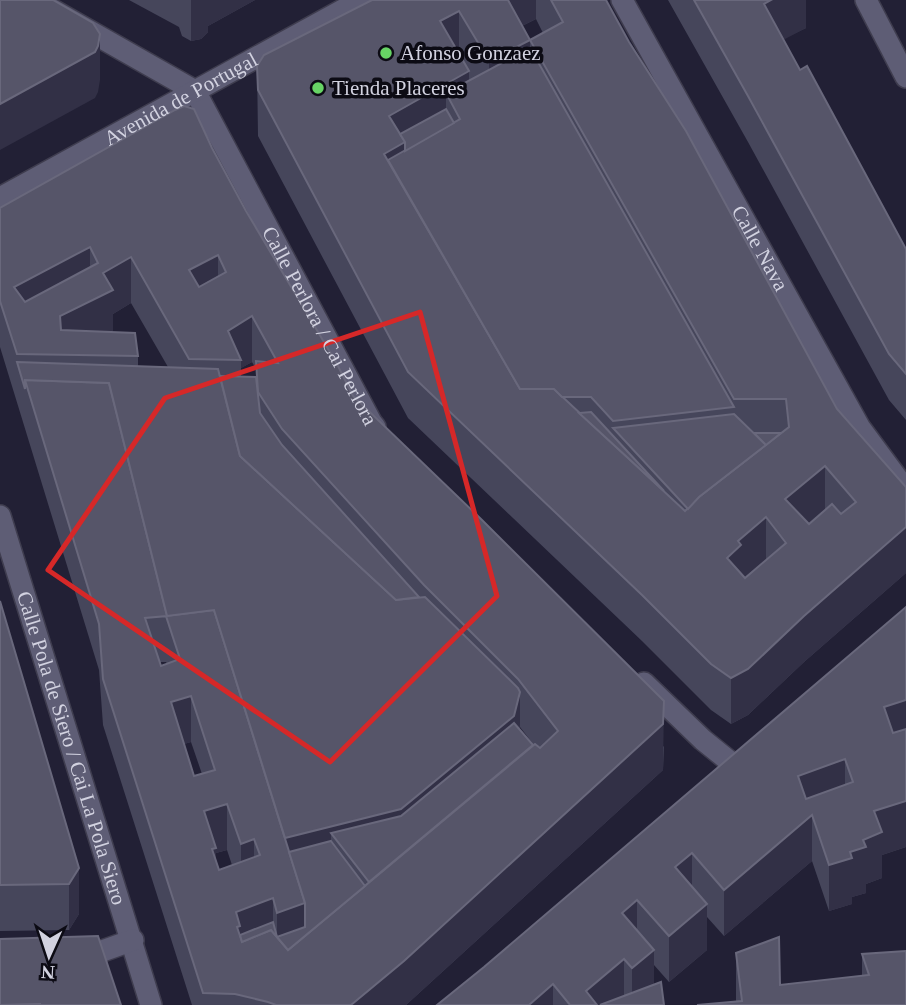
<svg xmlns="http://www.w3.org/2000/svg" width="906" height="1005" viewBox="0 0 906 1005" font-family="Georgia,serif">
<rect width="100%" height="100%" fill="#222035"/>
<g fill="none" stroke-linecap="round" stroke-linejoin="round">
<!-- street casing -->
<g stroke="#3f3d4f" stroke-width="24">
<g id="street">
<path id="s1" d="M35,0L195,91L371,422L375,427"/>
<path id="s2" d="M622,0L860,428L906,490"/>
<path d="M866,0L906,77"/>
<path id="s3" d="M0,198L361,0"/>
<path id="s4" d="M0,516L151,1005"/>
<path d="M644,683L703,740L729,761"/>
<path d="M76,954H94L133,940"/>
</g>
</g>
<!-- street -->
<use href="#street" stroke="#5e5d75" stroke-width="21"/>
</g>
<!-- wall -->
<g fill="#46465b" fill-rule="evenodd">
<path d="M129,0H255L208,26V32L201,39L191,41L182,36L179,27Z"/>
<path d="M372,0H606L629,42L837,409L906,487V573L804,662L748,715L731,724L711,710L642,641L408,418L258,136L257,66ZM536,19L543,33L530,40V48V40L522,26Z"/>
<path d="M668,0H806V28L783,39L800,70L906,249V420L889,400L748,142Z"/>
<path d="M212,148L246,211L353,396L664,747L663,770L406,1005H192L103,725L99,670L0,347V208ZM131,303L168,367L138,366V356L113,332V314ZM252,362L256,369V377L241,376V368ZM160,662H166L167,664L161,666ZM520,727L534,745L520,730ZM191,742L202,774L194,776L184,744ZM227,850L232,865L219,870L216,863V853Z"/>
<path d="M0,601L79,914L69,930L0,931Z"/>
<path d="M906,607V847L882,855V878L866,884V893L852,897V904L829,911L812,861L724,936L707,917V950L669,982L654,965V985L664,1005H437L484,967Z"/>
<path d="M736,953L780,985L862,976V954L906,1005L736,1002Z"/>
</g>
<!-- shaded-wall -->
<g fill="#323046">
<path d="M191,0H255L208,26V32L201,39L191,41Z"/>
<path d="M502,0H536V19L502,36Z"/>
<path d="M771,0H806V28L764,50V4Z"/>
<path d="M459,11V57L440,21Z"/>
<path d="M100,34V80L98,92L95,98L0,150V104Z"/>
<path d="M530,40V86L489,107V61Z"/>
<path d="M469,71V117L460,119L446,93V131L400,191L384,154L389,116Z"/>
<path d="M90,247V293L14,333V287Z"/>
<path d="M218,255V301L189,316V270Z"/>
<path d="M131,257V303L113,314V336L60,355V316L103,273Z"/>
<path d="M252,316V362L241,368V360L228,331Z"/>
<path d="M825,466V512L785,545V499Z"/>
<path d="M766,517V563L741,584L727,558L738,541Z"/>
<path d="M906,527V573L804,662L748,715L731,724V678Z"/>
<path d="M520,692V729L401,846L331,833V864L289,874L283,838Z"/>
<path d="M191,696V742L171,748V702Z"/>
<path d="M906,700V746L884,753V707Z"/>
<path d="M664,701L663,770L406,1005H351Z"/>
<path d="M845,759V805L812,817V861L724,936V890L798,776Z"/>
<path d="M906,801V847L882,855V878L866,884V893L852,897V904L829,911V865L850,852L863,840L874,811Z"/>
<path d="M227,804V850L216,853V894L204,811Z"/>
<path d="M254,839V885L241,890V844Z"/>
<path d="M692,853V899L675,867Z"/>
<path d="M79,868V914L69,930V884Z"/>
<path d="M273,898V944L237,973L236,912Z"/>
<path d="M637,900V946L622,913Z"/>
<path d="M305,903V948L277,959V913Z"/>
<path d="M707,904V950L669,982V936Z"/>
<path d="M654,950V996L632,1005V968Z"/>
<path d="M624,959V1005H586V991Z"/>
<path d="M553,984V1005H529Z"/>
</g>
<!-- building -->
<g fill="#565569" stroke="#69687c" stroke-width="2" fill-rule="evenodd">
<path d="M0,0H53L93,23L100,34L98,46L95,52L0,104Z"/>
<path d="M372,0H508L530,40L489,61L459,11L440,21L469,71L389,116L405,142L384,154L520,389H554L685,511L699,497L789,427L786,399H734L530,40L563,22L551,0H606L629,42L686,131L837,409L906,487V527L804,616L748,669L731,678L711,664L642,595L408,372L258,90L257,66L264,55ZM825,466L856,502L841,514L832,504L809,524L785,499ZM766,517L786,543L745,578L727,558L741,545L738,541Z"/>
<path d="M694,0H771L764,4L800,70L807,66L906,249V374L889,354L748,96Z"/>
<path d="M530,48L734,407L613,421L591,397H562L554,389H520L388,160L460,119L446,93Z"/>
<path d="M184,106L194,109L212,148L246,211L337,364L353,396L481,519L664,701L663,724L404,961L351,1005H276L268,1002L235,994L203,993L103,679L99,624L25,380L109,383L167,616L145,618L161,666L180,659L166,616L214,610L305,903L277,913L273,898L236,912L240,926L237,927L242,942L271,930L288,950L535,744L540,748L558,731L518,679L424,585L282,429L258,392L256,361L278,363L252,316L228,331L241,360L189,359L131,257L103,273L113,290L60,316L61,330L135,333L138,356L17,354L0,301V208L175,110ZM90,247L98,263L25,302L14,287ZM218,255L226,272L199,287L189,270ZM191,696L215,770L194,776L171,702ZM227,804L241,844L254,839L260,855L219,870L212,849L216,848L204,811Z"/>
<path d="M446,109L454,123L405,151V142L400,134Z"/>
<path d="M17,362L218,369L240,456L396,600L425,597L518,688L520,692L514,716L401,809L285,838L214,610L167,616L109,383L25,380V389Z"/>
<path d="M220,376L256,377L260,413L282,445L419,597L396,600L240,456Z"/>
<path d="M591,412L664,491L579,413Z"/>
<path d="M734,414L766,445L699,497L688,509L613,428Z"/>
<path d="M754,433H781L766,445Z"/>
<path d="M0,601L79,868L69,884L0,885Z"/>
<path d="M906,607V700L884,707L893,733L906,729V801L874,811L882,832L863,840L866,847L850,852L852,858L829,865L812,815L724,890L692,853L675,867L707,904L669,936L637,900L622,913L654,950L632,968L624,959L586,991L597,1005H570L553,984L529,1005H437L484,967ZM845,759L853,782L806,799L798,776Z"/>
<path d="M514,723L533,745L369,882L331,833L401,816Z"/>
<path d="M331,841L365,886L288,950L271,930L242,942L240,935L273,922L277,937L305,927V903L289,852Z"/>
<path d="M98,936L121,1005H40V1004L0,1005V939Z"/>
<path d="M779,937L780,985L869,975L862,954L906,951V1005H697L742,1001L736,953Z"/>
<path d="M661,982L664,1005H600Z"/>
</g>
<!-- marked area -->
<path fill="none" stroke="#d62828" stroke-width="5" stroke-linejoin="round" d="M420,312L497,596L330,762L48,570L165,398Z"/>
<!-- markers -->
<g fill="#67d465" stroke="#0c0b14" stroke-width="2.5">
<circle cx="386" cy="53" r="7"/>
<circle cx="318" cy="88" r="7"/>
</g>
<g text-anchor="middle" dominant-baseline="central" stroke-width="7" stroke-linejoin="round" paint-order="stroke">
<!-- poi labels -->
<g font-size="21" fill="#d2d2e0" stroke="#0c0b14" text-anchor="start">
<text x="400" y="53">Afonso Gonzaez</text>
<text x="332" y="88">Tienda Placeres</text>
</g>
<!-- street labels -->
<g font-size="21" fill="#d2d2e0" stroke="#0c0b14">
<text stroke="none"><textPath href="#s3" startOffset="206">Avenida de Portugal</textPath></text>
<text stroke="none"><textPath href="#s2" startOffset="284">Calle Nava</textPath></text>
<text stroke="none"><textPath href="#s1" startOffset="450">Calle Perlora / Cai Perlora</textPath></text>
<text stroke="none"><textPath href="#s4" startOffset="243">Calle Pola de Siero / Cai La Pola Siero</textPath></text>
</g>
</g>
<!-- north arrow -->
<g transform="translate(49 956) rotate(183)" stroke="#0c0b14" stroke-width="5" paint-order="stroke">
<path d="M0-5L12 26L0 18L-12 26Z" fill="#d2d2e0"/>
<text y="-10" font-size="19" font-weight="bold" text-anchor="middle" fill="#d2d2e0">N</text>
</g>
</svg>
